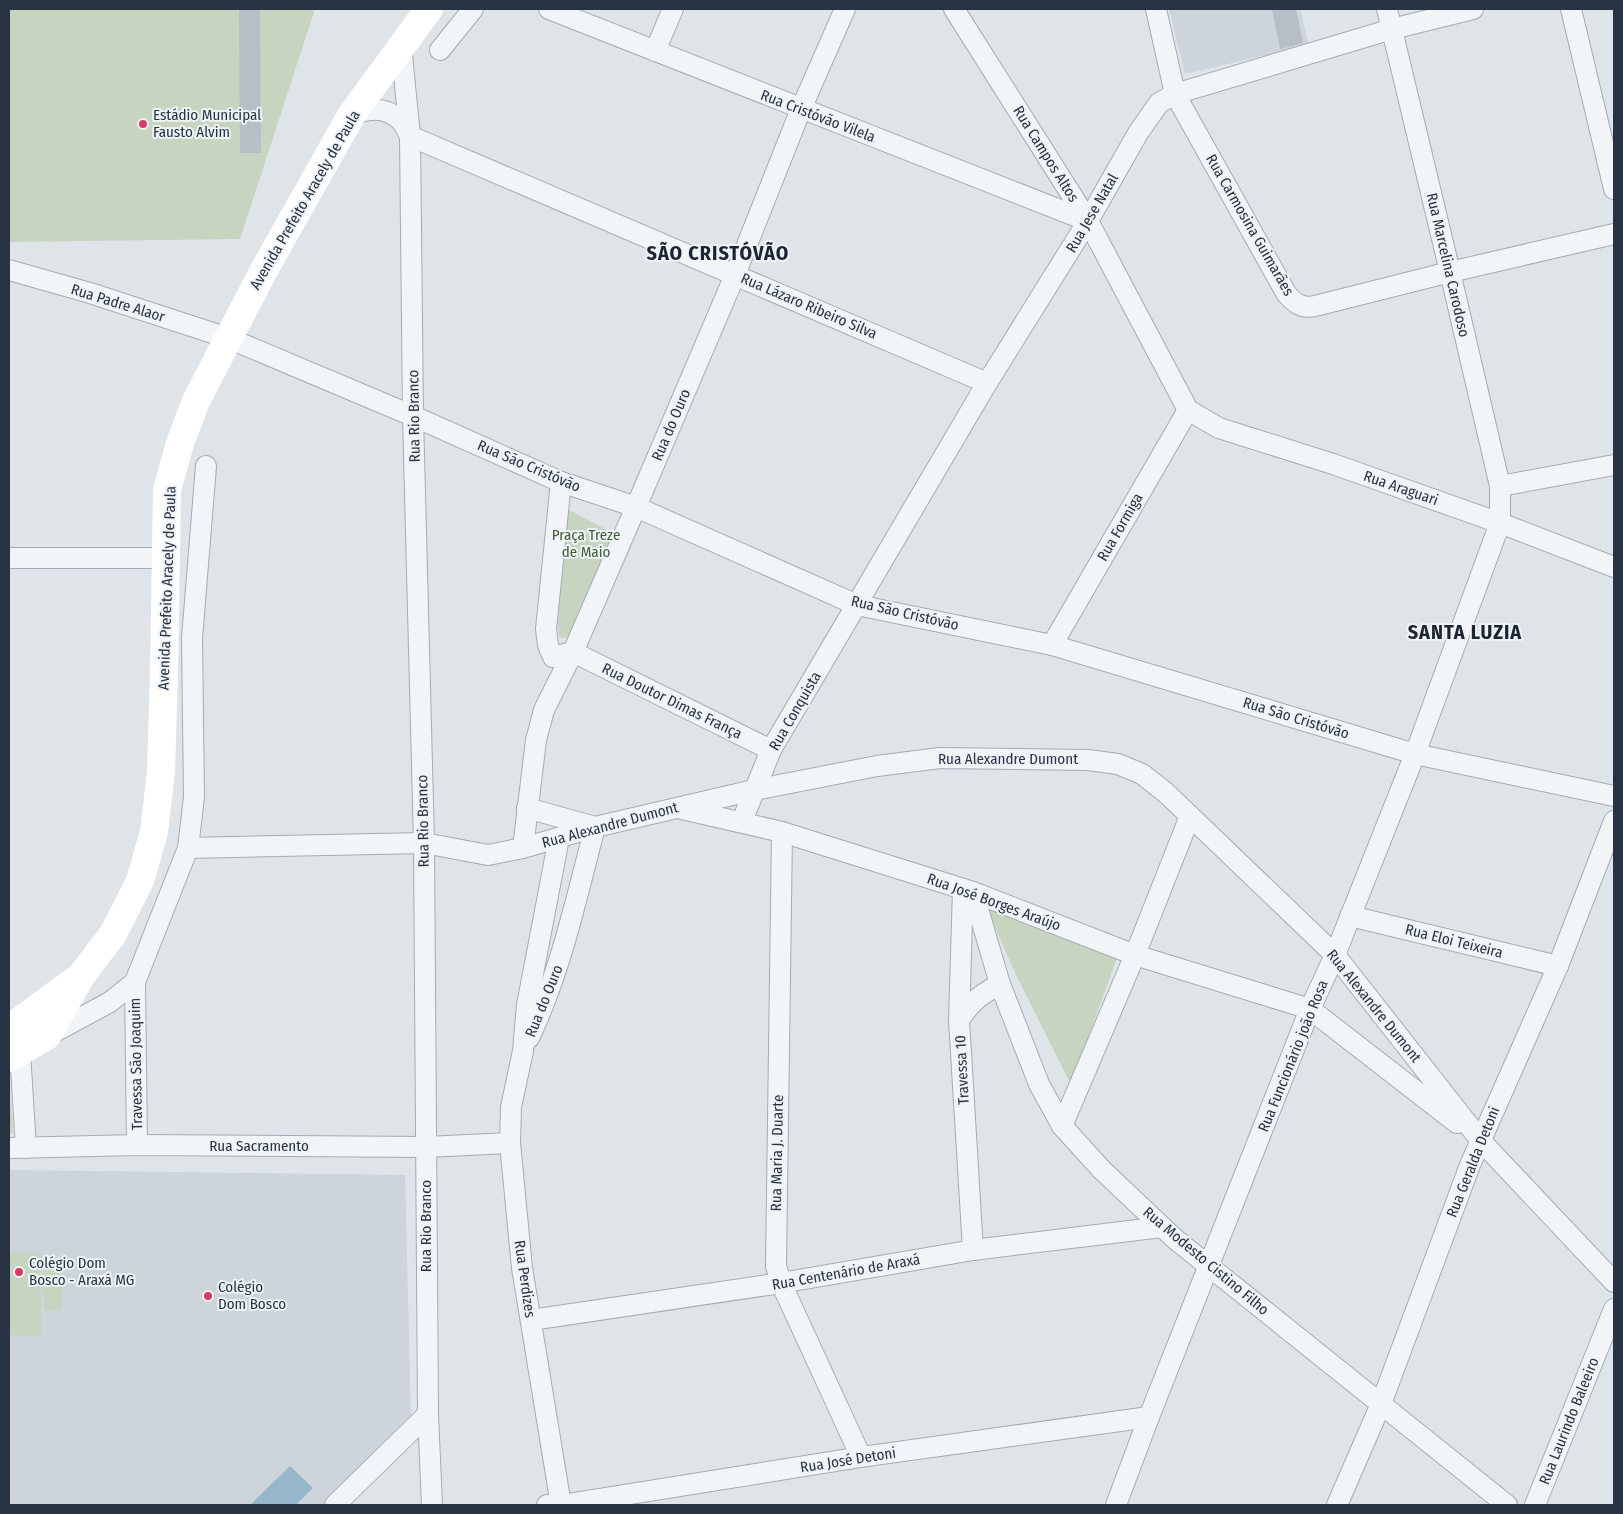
<svg xmlns="http://www.w3.org/2000/svg" width="1623" height="1514" viewBox="0 0 1623 1514" font-family="'Fira Sans Condensed',sans-serif">
<rect width="100%" height="100%" fill="#dfe4e9"/>
<!-- built -->
<g fill="#cdd4dc">
<path d="M1169,9H1300L1309,45L1185,74Z"/>
<path d="M9,1170L405,1175L411,1417L325,1505H9Z"/>
</g>
<!-- green -->
<g fill="#c7d4c0">
<path d="M9,9H315L240,239L9,242Z"/>
<path d="M566,508L614,534L569,637L561,638L559,636L558,624Z"/>
<path d="M986,907L1117,958L1071,1085L1016,975Z"/>
<path d="M9,1071L13,1133H9Z"/>
<path d="M9,1252L41,1253V1336L9,1335Z"/>
<path d="M43,1263H62V1310H44Z"/>
</g>
<!-- water -->
<path fill="#98b6cb" d="M290,1466L313,1488L296,1505H250Z"/>
<!-- building -->
<g fill="#b6bec7">
<path d="M239,9H260L261,153H240Z"/>
<path d="M1272,9H1296L1303,43L1280,49Z"/>
</g>
<g fill="none" stroke-linecap="round" stroke-linejoin="round">
<!-- minor casing -->
<g stroke="#a4abb4" stroke-width="22">
<g id="minor">
<path d="M549,9L1088,221"/>
<path d="M954,9L1088,221L1188,410"/>
<path d="M1156,9L1175,94L1286,293C1294,303 1302,309 1315,306L1450,272L1614,234"/>
<path d="M1571,9L1614,189"/>
<path d="M401,45L410,136L413,416L424,843L428,1414L432,1505"/>
<path d="M440,50L473,9"/>
<path d="M655,51L673,9"/>
<path d="M352,114C369,109 384,106 399,119C404,123 407,131 410,136"/>
<path d="M410,136L987,383"/>
<path d="M9,270L90,293L228,338L413,416L561,482L636,507L857,605L1052,645L1415,754L1614,796"/>
<path d="M1188,410L1219,428L1333,464L1500,523L1614,567"/>
<path d="M561,482L546,629L548,645L553,657L573,652L771,750"/>
<path d="M1500,486L1614,465"/>
<path d="M9,558H167"/>
<path d="M1052,645L1188,410"/>
<path d="M527,808L595,827C576,899 561,971 529,1038"/>
<path d="M682,809L782,832L973,892L1135,955L1310,1009L1457,1123"/>
<path d="M742,821L771,750L987,383L1088,221L1138,133L1159,103L1175,94L1392,29L1473,9"/>
<path d="M782,832L776,1266L781,1283L861,1457"/>
<path d="M559,838L527,1005L523,1051L511,1107L510,1143L522,1268L561,1505"/>
<path d="M188,848L424,843L488,855L523,848L595,827L754,790L877,766L940,758L1088,760L1118,764L1142,774L1165,792L1335,955L1481,1141L1614,1282"/>
<path d="M523,848L536,740L544,710L573,652L636,507L735,275L801,109L845,9"/>
<path d="M963,889L959,1020L973,1250"/>
<path d="M973,892L1000,984L1039,1084L1062,1126L1102,1170L1175,1239L1507,1505"/>
<path d="M1350,916L1558,966"/>
<path d="M135,982L137,1145"/>
<path d="M959,1020C972,1001 980,995 1000,984"/>
<path d="M47,1036L110,1002L135,982L188,848L194,797L192,638L206,466"/>
<path d="M20,1052L26,1148"/>
<path d="M1062,1126L1135,955L1190,816"/>
<path d="M9,1148L137,1145L426,1147L510,1143"/>
<path d="M531,1320L781,1283L973,1250L1162,1227"/>
<path d="M335,1505L428,1414"/>
<path d="M547,1505H561L861,1457L1149,1417"/>
<path d="M1116,1505L1149,1417L1310,1009L1335,955L1415,754L1500,523V486L1450,272L1387,9"/>
<path d="M1337,1505L1381,1404L1470,1165L1558,966L1614,821"/>
<path d="M1535,1505L1614,1309"/>
</g>
</g>
<!-- minor -->
<use href="#minor" stroke="#f2f5f7" stroke-width="20"/>
<!-- secondary -->
<g stroke="#fff" stroke-width="28">
<path d="M9,1029L74,981"/>
<path d="M9,1058L47,1036L81,976L113,934L140,881L154,832L161,771L164,673L167,490L180,443L196,401L264,270L352,114L429,9"/>
</g>
</g>
<!-- markers -->
<g fill="#d53d63" stroke="#eff3f7" stroke-width="2">
<circle cx="143" cy="124" r="5"/>
<circle cx="19" cy="1272" r="5"/>
<circle cx="208" cy="1296" r="5"/>
</g>
<g text-anchor="middle" dominant-baseline="central" stroke-width="4" stroke-linejoin="round" paint-order="stroke">
<!-- poi labels -->
<g font-size="15" fill="#273342" stroke="#eff3f7" text-anchor="start">
<text x="153" y="115">Estádio Municipal<tspan x="153" dy="17">Fausto Alvim</tspan></text>
<text x="29" y="1263">Colégio Dom<tspan x="29" dy="17">Bosco - Araxá MG</tspan></text>
<text x="218" y="1287">Colégio<tspan x="218" dy="17">Dom Bosco</tspan></text>
</g>
<!-- street labels -->
<g font-size="15" fill="#273342" stroke="#eff3f7">
<text transform="translate(818 116) rotate(21)">Rua Cristóvão Vilela</text>
<text transform="translate(1046 154) rotate(58)">Rua Campos Altos</text>
<text transform="translate(305 200) rotate(-60)">Avenida Prefeito Aracely de Paula</text>
<text transform="translate(1092 213) rotate(-60)">Rua Jese Natal</text>
<text transform="translate(1250 225) rotate(60)">Rua Carmosina Guimarães</text>
<text transform="translate(1448 265) rotate(77)">Rua Marcelina Carodoso</text>
<text transform="translate(118 303) rotate(17)">Rua Padre Alaor</text>
<text transform="translate(809 306) rotate(23)">Rua Lázaro Ribeiro Silva</text>
<text transform="translate(414 416) rotate(-91)">Rua Rio Branco</text>
<text transform="translate(671 425) rotate(-67)">Rua do Ouro</text>
<text transform="translate(529 466) rotate(23)">Rua São Cristóvão</text>
<text transform="translate(1401 488) rotate(19)">Rua Araguari</text>
<text transform="translate(1120 527) rotate(-60)">Rua Formiga</text>
<text transform="translate(167 588) rotate(-88)">Avenida Prefeito Aracely de Paula</text>
<text transform="translate(905 613) rotate(13)">Rua São Cristóvão</text>
<text transform="translate(672 701) rotate(26)">Rua Doutor Dimas França</text>
<text transform="translate(795 711) rotate(-60)">Rua Conquista</text>
<text transform="translate(1296 718) rotate(17)">Rua São Cristóvão</text>
<text x="1008" y="759">Rua Alexandre Dumont</text>
<text transform="translate(423 821) rotate(-91)">Rua Rio Branco</text>
<text transform="translate(610 825) rotate(-15)">Rua Alexandre Dumont</text>
<text transform="translate(994 902) rotate(20)">Rua José Borges Araújo</text>
<text transform="translate(1454 941) rotate(14)">Rua Eloi Teixeira</text>
<text transform="translate(544 1001) rotate(-68)">Rua do Ouro</text>
<text transform="translate(1374 1006) rotate(51)">Rua Alexandre Dumont</text>
<text transform="translate(1293 1056) rotate(-68)">Rua Funcionário joão Rosa</text>
<text transform="translate(136 1064) rotate(-91)">Travessa São Joaquim</text>
<text transform="translate(962 1070) rotate(-93)">Travessa 10</text>
<text x="259" y="1146">Rua Sacramento</text>
<text transform="translate(777 1153) rotate(-89)">Rua Maria J. Duarte</text>
<text transform="translate(1473 1162) rotate(-68)">Rua Geralda Detoni</text>
<text transform="translate(426 1226) rotate(-90)">Rua Rio Branco</text>
<text transform="translate(1206 1261) rotate(40)">Rua Modesto Cistino Filho</text>
<text transform="translate(846 1272) rotate(-10)">Rua Centenário de Araxá</text>
<text transform="translate(525 1279) rotate(82)">Rua Perdizes</text>
<text transform="translate(1569 1421) rotate(-68)">Rua Laurindo Baleeiro</text>
<text transform="translate(848 1460) rotate(-9)">Rua José Detoni</text>
</g>
<!-- park labels -->
<g font-size="15" fill="#405e34" stroke="#eff3f7">
<text x="586" y="535">Praça Treze<tspan x="586" dy="17">de Maio</tspan></text>
</g>
<!-- district labels -->
<g font-size="20" font-weight="bold" letter-spacing="1" fill="#1a2432" stroke="#eff3f7">
<text x="718" y="253">SÃO CRISTÓVÃO</text>
<text x="1465" y="632">SANTA LUZIA</text>
</g>
</g>
<!-- border -->
<rect width="1623" height="1514" fill="none" stroke="#273342" stroke-width="20"/>
</svg>
